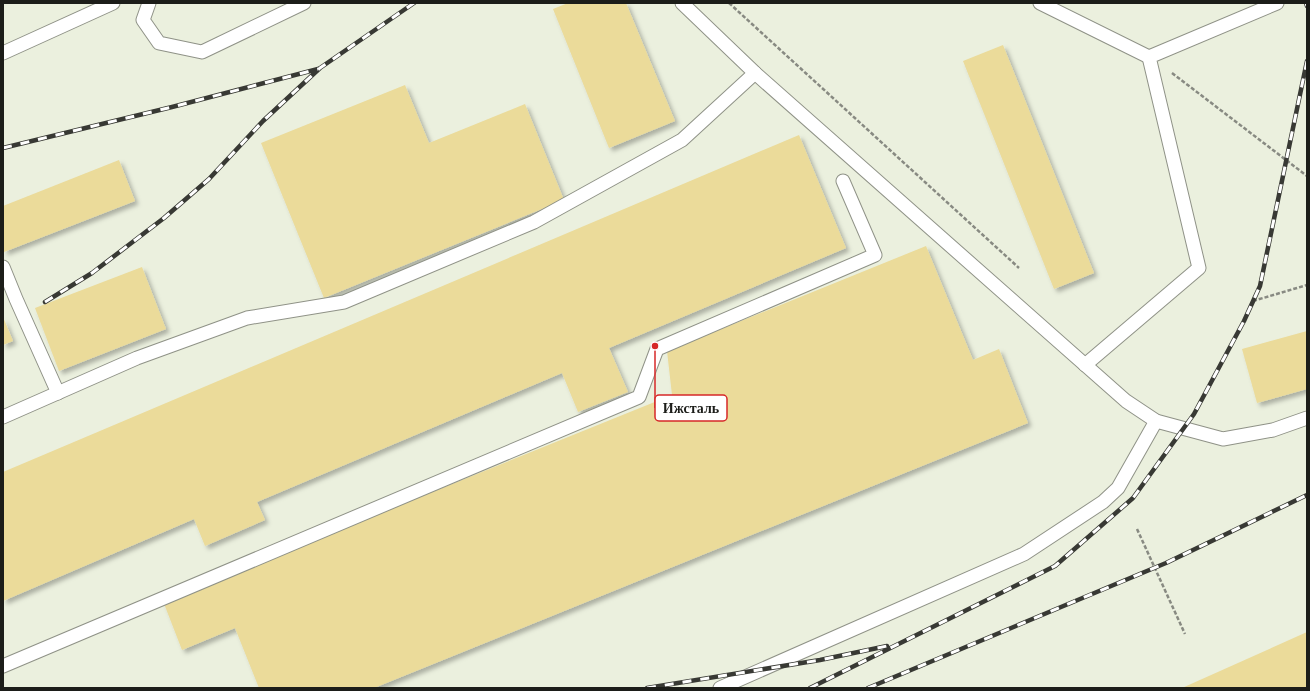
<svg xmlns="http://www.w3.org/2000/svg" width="1310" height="691" viewBox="0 0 1310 691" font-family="Georgia,serif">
<defs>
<filter id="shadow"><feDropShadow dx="3.5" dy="3.5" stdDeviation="2" flood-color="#0004"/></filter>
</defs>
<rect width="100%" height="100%" fill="#f8fbef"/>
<!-- built -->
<rect fill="#ebf0de" x="3" y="3" width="1304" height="685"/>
<!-- building -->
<g fill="#ebdb9a" filter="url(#shadow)">
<path d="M568,3H626L675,121L609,148L553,9Z"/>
<path d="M1003,45L1094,273L1054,289L963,61Z"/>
<path d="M405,85L429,143L525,104L564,200L324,298L261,143Z"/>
<path d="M799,135L846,248L609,348L628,392L578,412L562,373L257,502L265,520L205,546L194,519L3,601V472Z"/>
<path d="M119,160L135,201L4,252L3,206Z"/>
<path d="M926,246L973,360L999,349L1028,423L374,688H259L235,628L182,650L163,601L672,395L667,351Z"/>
<path d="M142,267L166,329L59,371L35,308Z"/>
<path d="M3,317L13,341L3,345Z"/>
<path d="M1307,331V389L1257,403L1242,349Z"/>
<path d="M1307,632V688H1182Z"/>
</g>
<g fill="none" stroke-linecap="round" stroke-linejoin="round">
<!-- service casing -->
<g stroke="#8f9287" stroke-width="15">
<g id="service">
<path d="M149,3L143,20L159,43L202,52L304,3"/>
<path d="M682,3L755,73L1126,401L1156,421L1223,439L1273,430L1307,418"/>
<path d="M1040,3L1149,57"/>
<path d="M3,53L113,3"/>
<path d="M3,267L16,299L58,393"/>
<path d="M1085,365L1199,268L1149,57L1277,3"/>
<path d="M3,417L137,358L247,318L344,302L534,222L682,140L755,73"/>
<path d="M3,666L639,397L657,349L875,255L843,181"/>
<path d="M720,688L1024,554L1103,502L1118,488L1156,421"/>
</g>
</g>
<!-- path -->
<g stroke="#888a82" stroke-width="2.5" stroke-dasharray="4 2" stroke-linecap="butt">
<path d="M729,3L1019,268"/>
<path d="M1172,73L1307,176"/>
<path d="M1253,301L1307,285"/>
<path d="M1137,529L1185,634"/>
</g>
<!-- service -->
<use href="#service" stroke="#fff" stroke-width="13"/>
<!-- rail casing -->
<g stroke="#383934" stroke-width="4.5">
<g id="rail">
<path d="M1306,3L1307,6"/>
<path d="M3,148L172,107L318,69"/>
<path d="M45,302L92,273L164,218L209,179L263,121L320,68L414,3"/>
<path d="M647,688L820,660L887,646"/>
<path d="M810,688L1055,566L1133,498L1194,414L1244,321L1260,286L1307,61"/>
<path d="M868,688L1166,563L1307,495"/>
</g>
</g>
<!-- rail -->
<use href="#rail" stroke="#fff" stroke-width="3" stroke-dasharray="9" stroke-linecap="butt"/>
</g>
<!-- callouts -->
<path fill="none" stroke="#d62828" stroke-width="1.5" d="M655 346L655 408"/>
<circle fill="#d62828" stroke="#fff" stroke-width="1.5" cx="655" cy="346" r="4"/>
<rect fill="#fff" stroke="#d62828" stroke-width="1.5" x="655" y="395" width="72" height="26" rx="4"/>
<g font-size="14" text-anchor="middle" font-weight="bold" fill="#1c1d19">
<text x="691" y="413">Ижсталь</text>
</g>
<!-- border -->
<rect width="1310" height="691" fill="none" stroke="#1c1d19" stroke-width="8"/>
</svg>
